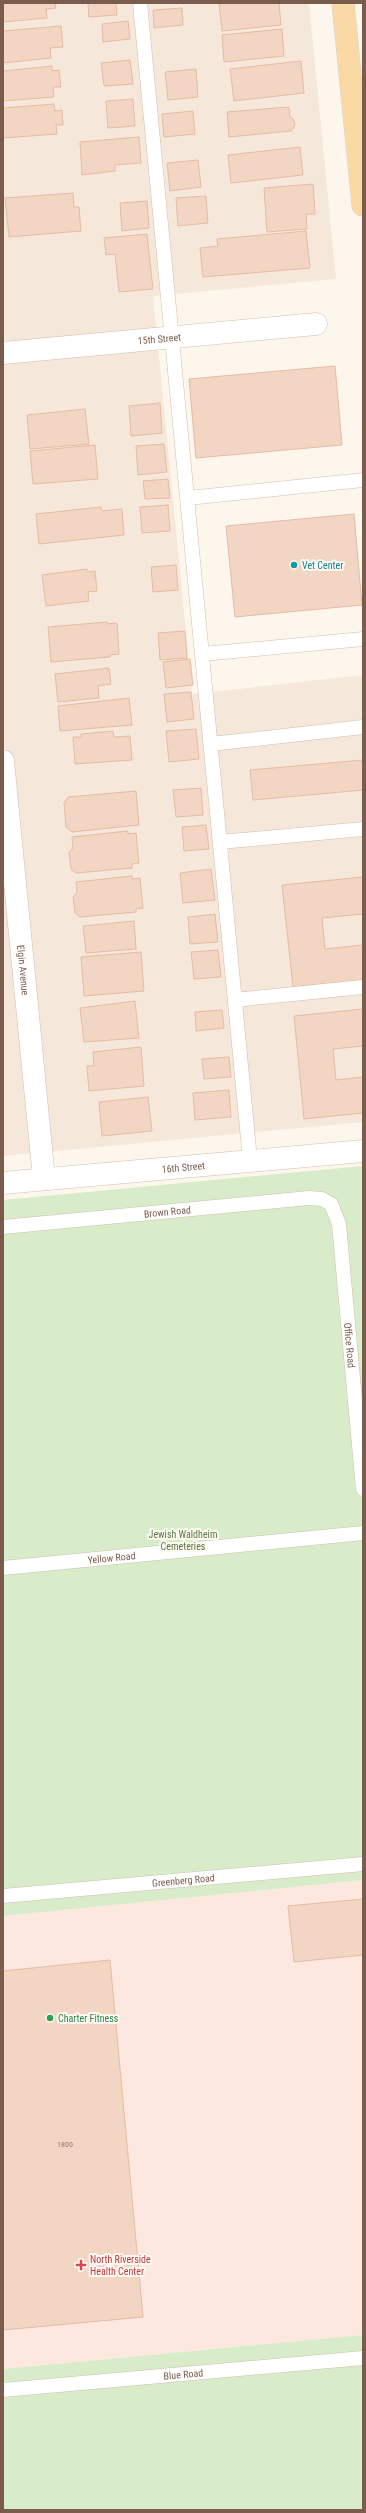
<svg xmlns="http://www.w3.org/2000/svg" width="366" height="2513" viewBox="0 0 366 2513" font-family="'Roboto Condensed',sans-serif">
<rect width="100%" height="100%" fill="#fdf6ec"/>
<!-- residential -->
<path fill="#f5e8da" d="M3,3H309L336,279L153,296L192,694L363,675V1122L3,1156Z"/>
<!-- commercial -->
<path fill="#fde8e0" d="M363,1880V2335L3,2369V1916Z"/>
<!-- green -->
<g fill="#d8ecc9">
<path d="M363,1166V1880L3,1916V1200Z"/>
<path d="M363,2335V2510H3V2369Z"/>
</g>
<!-- building -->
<g fill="#f3d5c3" stroke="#e6bba3">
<path d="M3,3H55L56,8L46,9L47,18L3,22Z"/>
<path d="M88,3H116L117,15L89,17Z"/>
<path d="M232,3H279L281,25L222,31L219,4Z"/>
<path d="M182,8L183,25L154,28L153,10Z"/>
<path d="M128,21L130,39L103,42L102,24Z"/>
<path d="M61,26L63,47L50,48L51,58L3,63V31Z"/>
<path d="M282,29L284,56L224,62L222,35Z"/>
<path d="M130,60L133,84L104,86L101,63Z"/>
<path d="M301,61L304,93L234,101L230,69Z"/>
<path d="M52,66V71L59,70L61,87H53L54,97L3,101V71Z"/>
<path d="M196,69L198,97L168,100L165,72Z"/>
<path d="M133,99L135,126L108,128L106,101Z"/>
<path d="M54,104L55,111L62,110L63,125H56L57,134L3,138V108Z"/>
<path d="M289,107L290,117L294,120L295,126L291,131L229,137L227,112Z"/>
<path d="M193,111L195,134L164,137L162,114Z"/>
<path d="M139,137L141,163L115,165V171L82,175L80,142Z"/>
<path d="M300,147L303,175L231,183L228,155Z"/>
<path d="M198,160L201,187L170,191L167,163Z"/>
<path d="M313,184L315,214H306L307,229L267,232L264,188Z"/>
<path d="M73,193L74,207H79L81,231L9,237L5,198Z"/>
<path d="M206,196L208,223L178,226L176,198Z"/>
<path d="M147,201L149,228L122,231L120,203Z"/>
<path d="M306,231L310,268L203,277L200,248L218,246L217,239Z"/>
<path d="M147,234L153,289L119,292L115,254L106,255L104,238Z"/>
<path d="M335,366L342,445L196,458L189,379Z"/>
<path d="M160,403L162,433L131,436L129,406Z"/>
<path d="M85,409L89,444L30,449L27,415Z"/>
<path d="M164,444L167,472L138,475L136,446Z"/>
<path d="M95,445L98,479L33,484L30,451Z"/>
<path d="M168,479L170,498L145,499L143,481Z"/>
<path d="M168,505L170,531L142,533L140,507Z"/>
<path d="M101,507L102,511L122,509L124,535L39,544L36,514Z"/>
<path d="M354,514L362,605L235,617L226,526Z"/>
<path d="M176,565L178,590L153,592L151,567Z"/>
<path d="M87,569V572L95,571L97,591L88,592L89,601L46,606L42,575Z"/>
<path d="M107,622V624L117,623L119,654L110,655V657L51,662L48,627Z"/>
<path d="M185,631L187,658L160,660L158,633Z"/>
<path d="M190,659L193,685L166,688L163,662Z"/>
<path d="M109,668L111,684L98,686L99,698L58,702L55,674Z"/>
<path d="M191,692L194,719L167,722L164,694Z"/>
<path d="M129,698L132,725L60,731L58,706Z"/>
<path d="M196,729L199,759L169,762L166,731Z"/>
<path d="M113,731L114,737L130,736L132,760L75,764L73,737H81V734Z"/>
<path d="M363,760V790L253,800L250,770Z"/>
<path d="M201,788L203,815L176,817L173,790Z"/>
<path d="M136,791L139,825L72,832L66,827L64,803L68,797Z"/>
<path d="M206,825L209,849L184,851L182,827Z"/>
<path d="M128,831V834L136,833L139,863L132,864V868L76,873L71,869L69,852L73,848L72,837Z"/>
<path d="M211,869L215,900L183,903L180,873Z"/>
<path d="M132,876V879L140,878L143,908L136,909V912L80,917L75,913L73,897L77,893L76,882Z"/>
<path d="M363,877V914L322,918L325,949L363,945V980L293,987L282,885Z"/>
<path d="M215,914L218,942L190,944L188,917Z"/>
<path d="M134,921L136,949L86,953L83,926Z"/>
<path d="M218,950L221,977L194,979L191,952Z"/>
<path d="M141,952L144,991L84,996L81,957Z"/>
<path d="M135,1001L139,1038L84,1042L80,1008Z"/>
<path d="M363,1009V1046L333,1049L336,1080L363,1077V1113L304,1119L294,1016Z"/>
<path d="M222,1010L224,1028L196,1031L195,1012Z"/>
<path d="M141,1047L144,1086L89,1091L87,1066H94L93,1052Z"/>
<path d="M229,1057L231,1077L204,1079L202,1059Z"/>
<path d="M229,1090L231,1117L195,1120L193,1093Z"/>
<path d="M148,1097L152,1131L102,1136L99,1102Z"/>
<path d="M363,1899V1955L294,1962L288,1906Z"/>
<path d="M110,1960L143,2317L3,2330V1971Z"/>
</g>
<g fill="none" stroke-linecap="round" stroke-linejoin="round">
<!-- service casing -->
<g stroke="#d1beb0" stroke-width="15">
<g id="service">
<path d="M140,3L250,1160"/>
<path d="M188,498L363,480"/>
<path d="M203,654L363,639"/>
<path d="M211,744L363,727"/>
<path d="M220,842L363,829"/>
<path d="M235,1000L363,987"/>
<path id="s1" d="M3,1227L309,1198L322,1199L331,1204L339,1224L363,1489"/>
<path id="s2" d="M3,1568L363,1533"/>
<path id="s3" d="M3,1896L363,1864"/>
<path id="s4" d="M3,2390L363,2358"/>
</g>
</g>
<!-- minor casing -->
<g stroke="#d1beb0" stroke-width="23">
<g id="minor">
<path id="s5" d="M3,353L316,324"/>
<path id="s6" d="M3,761L44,1179"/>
<path id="s7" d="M3,1183L363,1151"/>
</g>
</g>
<!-- primary casing -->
<g stroke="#dad1cd" stroke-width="23">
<path id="primary" d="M343,3L363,205"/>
</g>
<!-- service -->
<use href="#service" stroke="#fff" stroke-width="14"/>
<!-- minor -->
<use href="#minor" stroke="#fff" stroke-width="22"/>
<!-- primary -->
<use href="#primary" stroke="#fbd9a5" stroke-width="22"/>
</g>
<!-- markers -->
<circle fill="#0f9aa8" stroke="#fffaf3" stroke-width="1.5" cx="294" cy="565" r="4"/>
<circle fill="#2e9e5b" stroke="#fffaf3" stroke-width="1.5" cx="50" cy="2018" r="4"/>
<path fill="#e0444e" stroke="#fffaf3" stroke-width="1.5" d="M79 2259h4v4h4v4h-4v4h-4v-4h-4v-4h4z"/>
<g text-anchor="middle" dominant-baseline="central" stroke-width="4" stroke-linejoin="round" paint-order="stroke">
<!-- number labels -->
<g font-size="8" fill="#987a6a">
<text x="65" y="2144">1800</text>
</g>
<!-- street labels -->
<g font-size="10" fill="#7a5c4d" stroke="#fffaf3">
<text stroke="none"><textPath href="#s5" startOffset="157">15th Street</textPath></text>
<text stroke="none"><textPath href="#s6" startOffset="210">Elgin Avenue</textPath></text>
<text stroke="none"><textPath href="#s7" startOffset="181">16th Street</textPath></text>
<text stroke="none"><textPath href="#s1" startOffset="165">Brown Road</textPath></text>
<text stroke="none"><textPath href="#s1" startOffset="474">Office Road</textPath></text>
<text stroke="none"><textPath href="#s2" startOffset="109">Yellow Road</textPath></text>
<text stroke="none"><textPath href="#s3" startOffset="181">Greenberg Road</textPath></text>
<text stroke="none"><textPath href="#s4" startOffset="181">Blue Road</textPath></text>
</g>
<!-- culture labels -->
<g font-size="10" fill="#0d838f" stroke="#fffaf3" text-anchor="start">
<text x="302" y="565">Vet Center</text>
</g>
<!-- park labels -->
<g font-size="10" fill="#537a41" stroke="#fffaf3">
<text x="183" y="1534">Jewish Waldheim<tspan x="183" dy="12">Cemeteries</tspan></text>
</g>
<!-- leisure labels -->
<g font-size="10" fill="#27864d" stroke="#fffaf3" text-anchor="start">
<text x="58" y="2018">Charter Fitness</text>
</g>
<!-- health labels -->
<g font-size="10" fill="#be3a42" stroke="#fffaf3" text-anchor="start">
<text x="90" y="2259">North Riverside<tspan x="90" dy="12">Health Center</tspan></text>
</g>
</g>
<!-- border -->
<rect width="366" height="2513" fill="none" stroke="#7a5c4d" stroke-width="8"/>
</svg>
